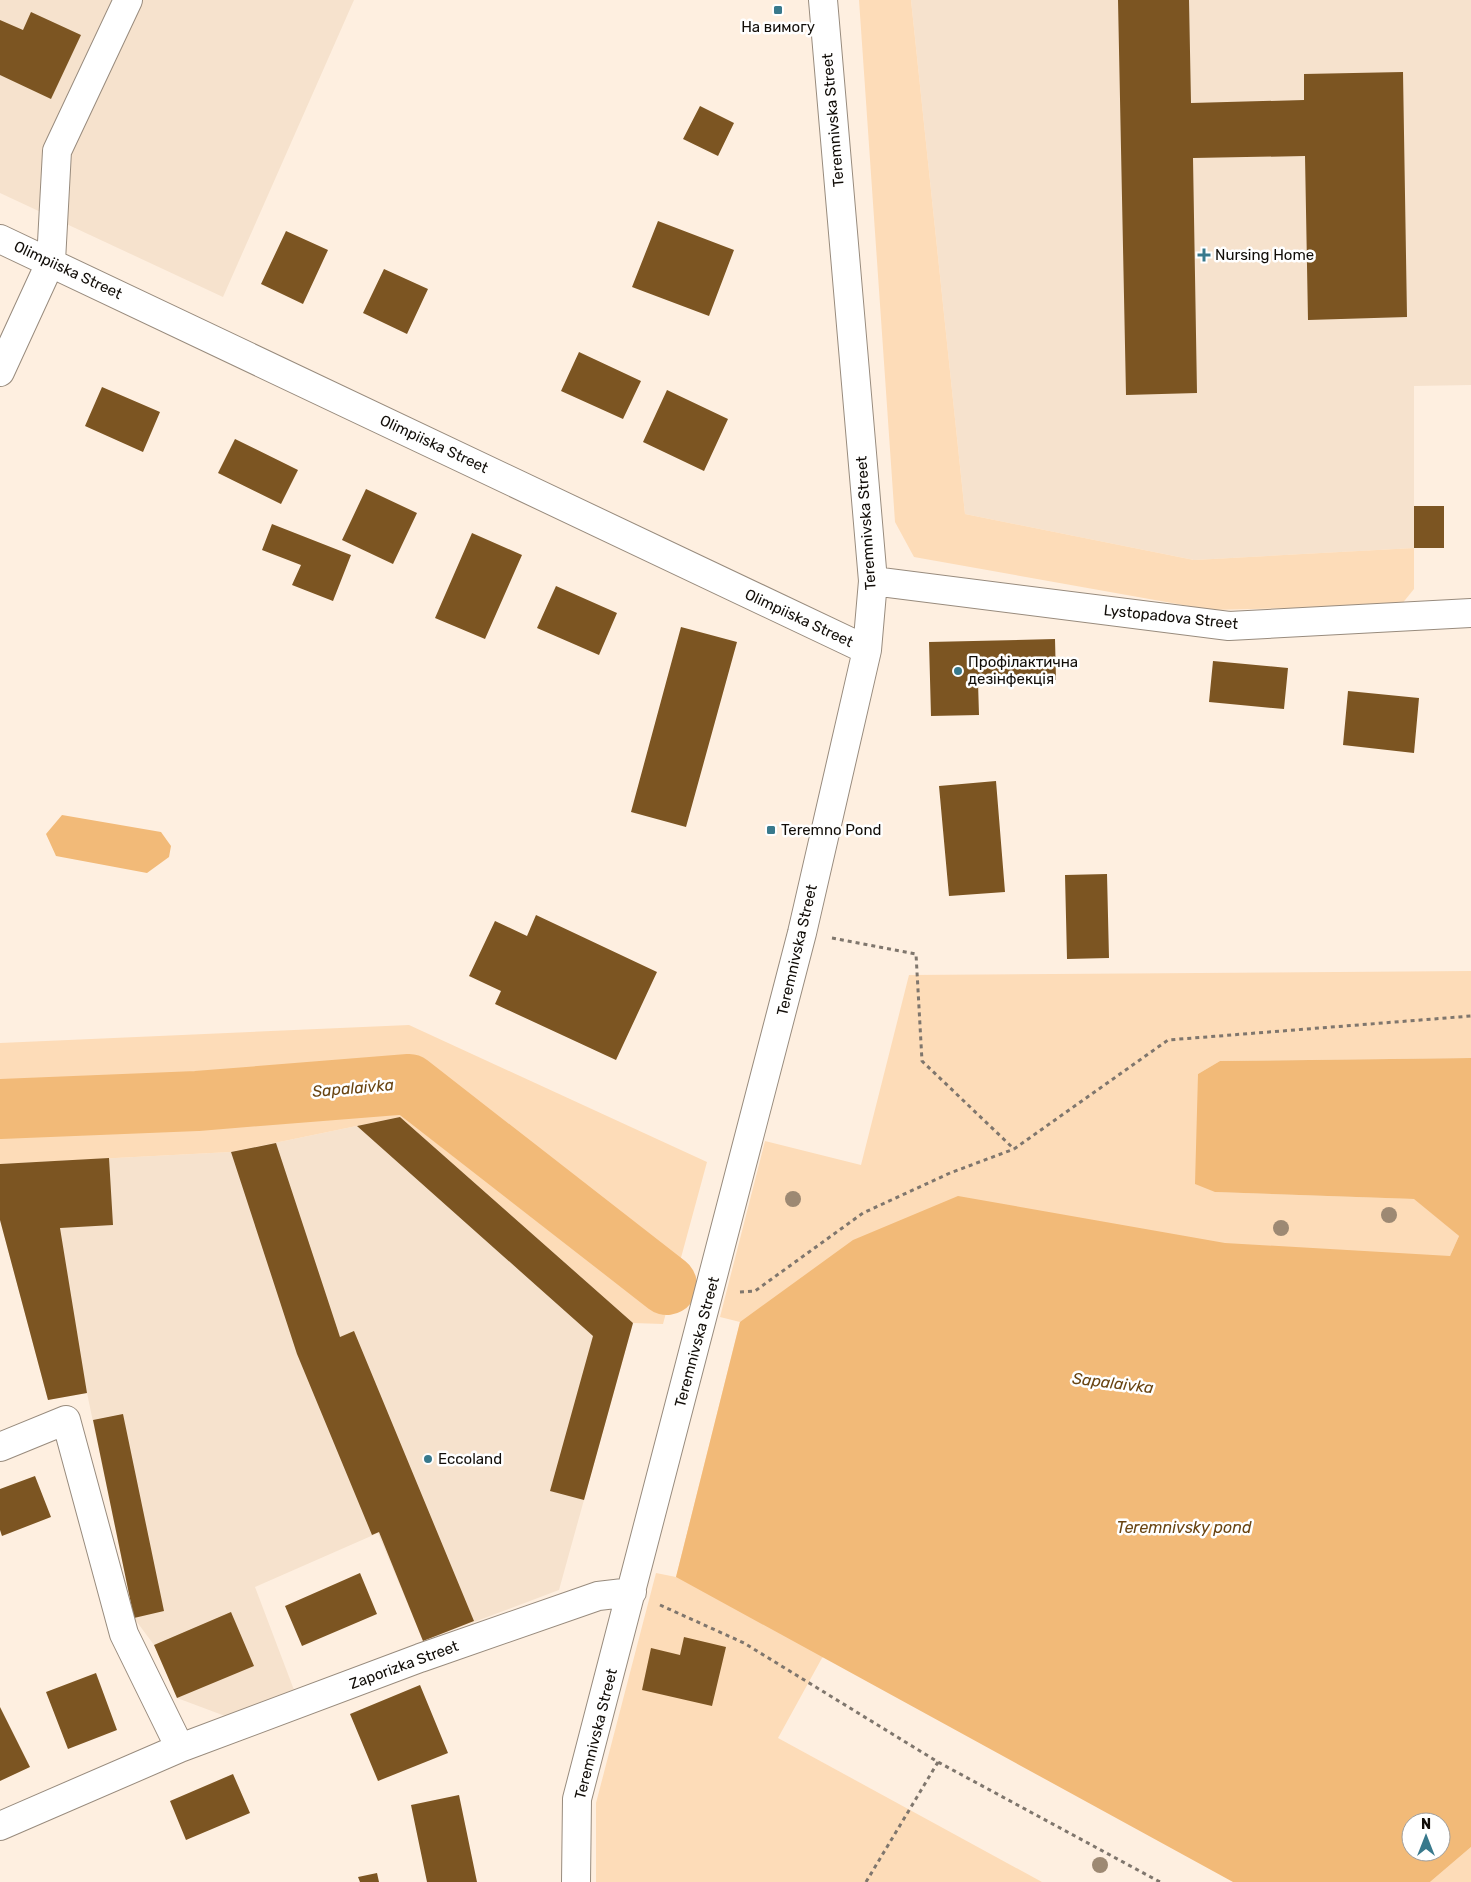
<svg xmlns="http://www.w3.org/2000/svg" width="1471" height="1882" font-family="Rubik,sans-serif">
	<style>
		.built { fill: #f6e2cd }
		.green { fill: #fddcb8 }
		.water { fill: #f2ba78; fill-rule: evenodd }
		.lines { fill: none; stroke-linecap: round; stroke-linejoin: round }
		.river { stroke: #f2ba78; stroke-width: 60 }
		.building { fill: #7c5522 }
		.minor-casing { stroke: #988b7d; stroke-width: 30 }
		.path { stroke: #7f766d; stroke-width: 3; stroke-dasharray: 4 4; stroke-linecap: butt }
		.minor { stroke: #fff; stroke-width: 28 }
		.tree { fill: #9d8973 }
		.poi-dot { fill: #38798c; stroke: #fff; stroke-width: 2 }
		.labels { text-anchor: middle; dominant-baseline: central; stroke-width: 5; stroke-linejoin: round; paint-order: stroke }
		.poi-label { font-size: 15px; fill: #110d08; stroke: #fff; text-anchor: start }
		.street-label { font-size: 15px; fill: #110d08; stroke: #fff }
		.water-label { font-size: 16px; font-style: italic; fill: #694411; stroke: #fff }
	</style>
	<rect width="100%" height="100%" fill="#feefe0"/>
	<path class="built" d="M 0,0 L 354,0 L 223,297 L 0,193 Z
		M 911,0 L 1471,0 L 1471,385 L 1414,386 L 1414,548 L 1194,560 L 965,514 Z
		M 400,1117 L 633,1323 L 559,1590 L 423,1641 L 378,1533 L 255,1587 L 294,1690 L 225,1716 L 177,1698 L 154,1645 L 134,1618 L 87,1393 L 48,1400 L 0,1220 L 0,1164 L 231,1152 Z"/>
	<path class="green" d="M 859,0 L 911,0 L 965,514 L 1194,560 L 1414,548 L 1414,589 L 1401,605 L 1211,610 L 914,557 L 895,522 Z
		M 1471,971 L 1471,1058 L 1220,1061 L 1198,1074 L 1215,1192 L 1415,1199 L 1459,1236 L 1450,1256 L 822,1658 L 778,1738 L 1042,1882 L 596,1882 L 596,1803 L 656,1573 L 676,1577 L 740,1322 L 720,1317 L 765,1141 L 861,1165 L 909,975 Z
		M 409,1025 L 707,1162 L 663,1324 L 633,1323 L 400,1117 L 231,1152 L 0,1164 L 0,1043 Z
		M 1471,1847 L 1471,1882 L 1430,1882 Z"/>
	<path class="water" d="M 62,815 L 161,832 L 171,846 L 169,857 L 147,873 L 56,856 L 46,834 Z
		M 1471,1058 L 1471,1847 L 1430,1882 L 1233,1882 L 676,1577 L 740,1322 L 853,1240 L 958,1196 L 1225,1243 L 1450,1256 L 1459,1236 L 1414,1199 L 1215,1192 L 1195,1184 L 1198,1074 L 1220,1061 ZM 1411,1822 L 1441,1822 L 1441,1852 L 1411,1852 Z"/>
	<g class="lines">
		<path class="river" d="M 0,1109 L 197,1101 L 409,1084 L 667,1285"/>
	</g>
	<path class="building" d="M 1118,0 L 1189,0 L 1191,103 L 1304,100 L 1304,74 L 1403,72 L 1407,317 L 1308,320 L 1305,156 L 1193,158 L 1197,393 L 1126,395 Z
		M 31,12 L 81,35 L 51,99 L 0,75 L 0,20 L 23,30 Z
		M 700,106 L 734,123 L 718,156 L 683,139 Z
		M 658,221 L 734,250 L 709,316 L 632,287 Z
		M 286,231 L 328,250 L 303,304 L 261,284 Z
		M 384,269 L 428,289 L 407,334 L 363,313 Z
		M 579,352 L 641,381 L 623,419 L 561,391 Z
		M 102,387 L 160,412 L 143,452 L 85,426 Z
		M 667,390 L 728,419 L 704,471 L 643,442 Z
		M 235,439 L 298,470 L 281,504 L 218,473 Z
		M 366,489 L 417,513 L 393,564 L 342,540 Z
		M 1414,506 L 1444,506 L 1444,548 L 1414,548 Z
		M 272,524 L 351,555 L 333,601 L 292,585 L 301,565 L 262,550 Z
		M 472,533 L 522,555 L 485,639 L 435,618 Z
		M 556,586 L 617,613 L 599,655 L 537,628 Z
		M 681,627 L 737,642 L 686,827 L 631,812 Z
		M 1055,639 L 1056,680 L 978,682 L 979,715 L 931,716 L 929,642 Z
		M 1213,661 L 1288,668 L 1284,709 L 1209,702 Z
		M 1348,691 L 1419,698 L 1414,753 L 1343,745 Z
		M 996,781 L 1005,892 L 949,896 L 939,786 Z
		M 1107,874 L 1109,958 L 1067,959 L 1065,875 Z
		M 536,915 L 657,972 L 616,1060 L 495,1004 L 501,991 L 469,976 L 495,921 L 527,936 Z
		M 400,1117 L 633,1323 L 584,1500 L 550,1491 L 593,1336 L 357,1126 Z
		M 276,1143 L 340,1337 L 354,1331 L 474,1621 L 423,1641 L 379,1532 L 372,1535 L 297,1354 L 231,1152 Z
		M 109,1158 L 113,1225 L 60,1228 L 87,1393 L 48,1400 L 0,1220 L 0,1164 Z
		M 123,1414 L 164,1611 L 134,1618 L 93,1420 Z
		M 35,1476 L 51,1517 L 2,1536 L 0,1530 L 0,1489 Z
		M 360,1573 L 377,1614 L 302,1646 L 285,1606 Z
		M 231,1612 L 254,1666 L 177,1698 L 154,1645 Z
		M 684,1637 L 726,1647 L 712,1706 L 642,1690 L 651,1648 L 680,1655 Z
		M 96,1673 L 117,1730 L 68,1749 L 46,1692 Z
		M 420,1685 L 448,1753 L 378,1781 L 350,1714 Z
		M 0,1707 L 30,1767 L 0,1781 Z
		M 233,1774 L 250,1813 L 186,1840 L 170,1801 Z
		M 459,1795 L 477,1882 L 427,1882 L 411,1805 Z
		M 377,1873 L 379,1882 L 360,1882 L 358,1877 Z"/>
	<g class="lines">
		<g class="minor-casing">
			<path id="minor" d="M 0,239 L 867,650
				M 0,372 L 51,261 L 57,151 L 128,0
				M 873,581 L 1229,626 L 1471,613
				M 0,1447 L 66,1420 L 124,1634 L 180,1748
				M 0,1826 L 180,1748 L 420,1658 L 598,1596 L 632,1592
				M 576,1882 L 577,1799 L 802,933 L 867,650 L 873,581 L 823,0"/>
		</g>
		<path class="path" d="M 832,938 L 916,954 L 922,1061 L 1014,1149 L 1168,1040 L 1471,1016
			M 740,1292 L 755,1291 L 863,1213 L 950,1173 L 1014,1149
			M 660,1605 L 744,1643 L 938,1762 L 1160,1882
			M 866,1882 L 938,1762"/>
		<use href="#minor" class="minor"/>
	</g>
	<g class="tree">
		<circle cx="793" cy="1199" r="8"/>
		<circle cx="1389" cy="1215" r="8"/>
		<circle cx="1281" cy="1228" r="8"/>
		<circle cx="1100" cy="1865" r="8"/>
	</g>
	<g class="poi-dot">
		<rect x="773" y="5" width="10" height="10" rx="2.5"/>
		<path d="M1201.5 247.5h5v5h5v5h-5v5h-5v-5h-5v-5h5z"/>
		<circle cx="958" cy="671" r="5"/>
		<rect x="766" y="825" width="10" height="10" rx="2.5"/>
		<circle cx="428" cy="1459" r="5"/>
	</g>
	<g class="labels">
		<g class="poi-label">
			<text x="778" y="27" text-anchor="middle">На вимогу</text>
			<text x="1215" y="255">Nursing Home</text>
			<text x="968" y="662">Профілактична<tspan x="968" dy="17">дезінфекція</tspan></text>
			<text x="781" y="830">Teremno Pond</text>
			<text x="438" y="1459">Eccoland</text>
		</g>
		<g class="street-label">
			<text transform="translate(833 120) rotate(-95)">Teremnivska Street</text>
			<text transform="translate(68 270) rotate(25)">Olimpiiska Street</text>
			<text transform="translate(434 444) rotate(25)">Olimpiiska Street</text>
			<text transform="translate(866 523) rotate(-94)">Teremnivska Street</text>
			<text transform="translate(1171 617) rotate(6)">Lystopadova Street</text>
			<text transform="translate(799 618) rotate(25)">Olimpiiska Street</text>
			<text transform="translate(797 950) rotate(-77)">Teremnivska Street</text>
			<text transform="translate(697 1342) rotate(-75)">Teremnivska Street</text>
			<text transform="translate(404 1665) rotate(-20)">Zaporizka Street</text>
			<text transform="translate(596 1734) rotate(-76)">Teremnivska Street</text>
		</g>
		<g class="water-label">
			<text transform="translate(353 1088) rotate(-5)">Sapalaivka</text>
			<text transform="translate(1113 1383) rotate(7)">Sapalaivka</text>
			<text x="1184" y="1527">Teremnivsky pond</text>
		</g>
	</g>
	<g transform="translate(1426 1837)"><circle r="24" fill="#ffffff" stroke="#a09e9c"/>
	<path d="M0-4L9 19L0 12L-9 19Z" fill="#38798c"/>
	<text y="-8" font-size="14" font-weight="bold" text-anchor="middle" fill="#110d08">N</text>
	</g>
</svg>
